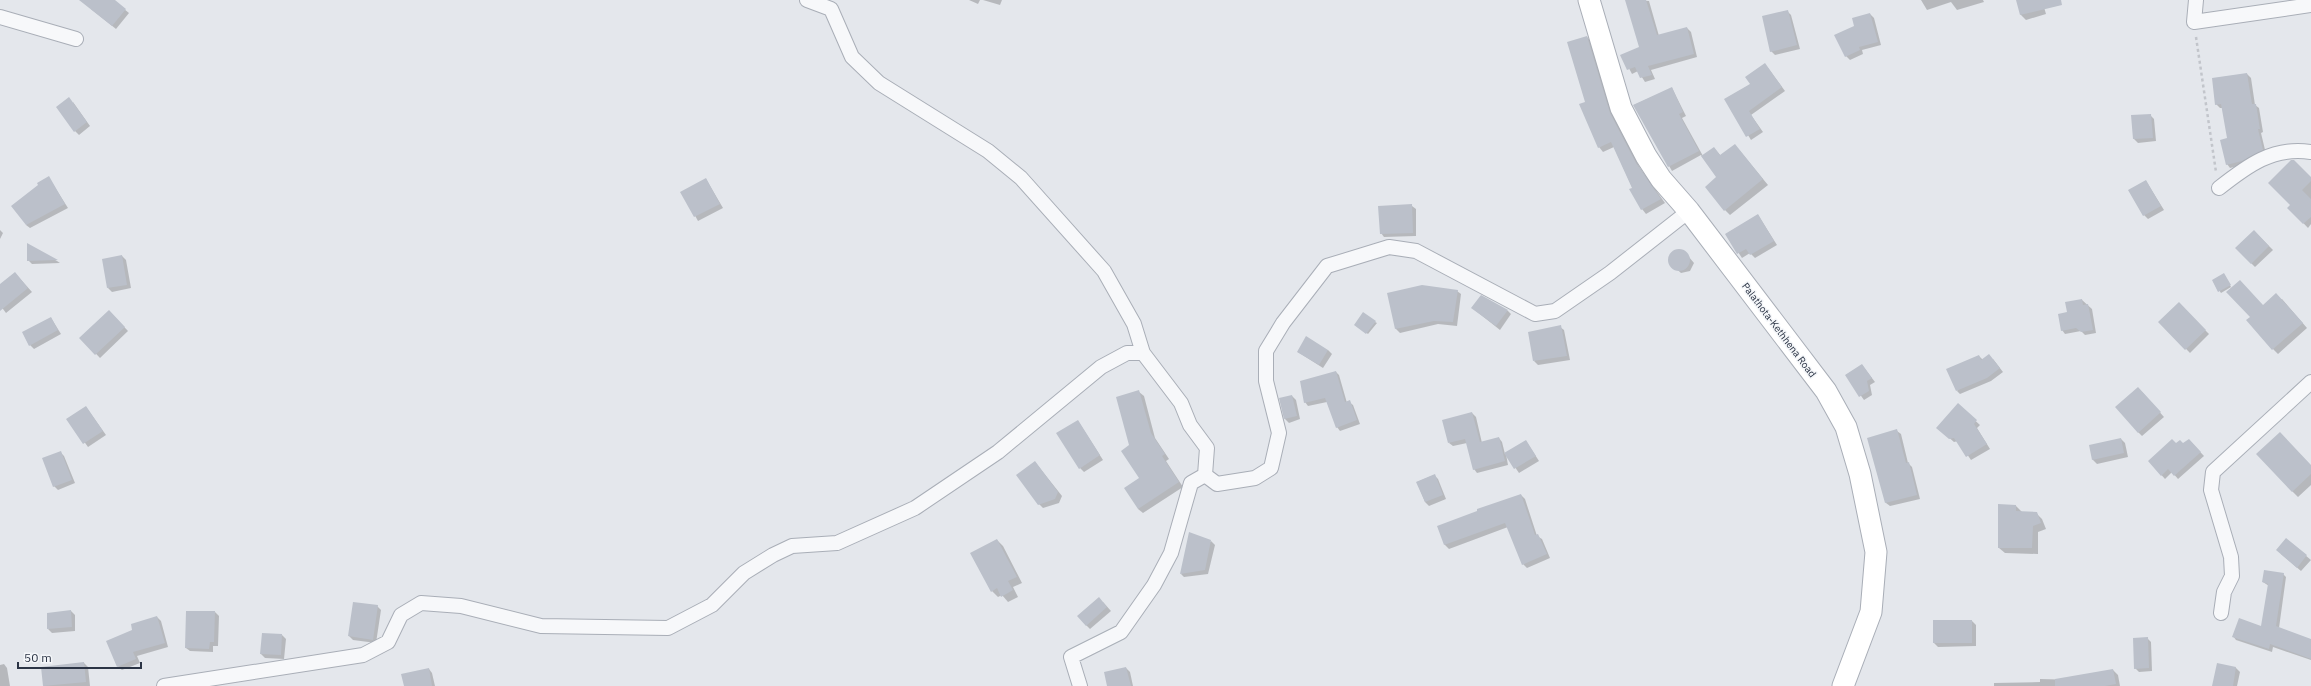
<svg xmlns="http://www.w3.org/2000/svg" width="2311" height="686" font-family="'IBM Plex Sans',sans-serif">
	<style>
		.shadow { fill: #0003 }
		.building { fill: #bbc0ca }
		.lines { fill: none; stroke-linecap: round; stroke-linejoin: round }
		.street-casing { stroke: #a9aeb7; stroke-width: 16 }
		.secondary-casing { stroke: #a9aeb7; stroke-width: 23 }
		.path { stroke: #c2c5cb; stroke-width: 2.5; stroke-dasharray: 3 3; stroke-linecap: butt }
		.street { stroke: #f7f8fa; stroke-width: 14 }
		.secondary { stroke: #fff; stroke-width: 21 }
		.labels { text-anchor: middle; dominant-baseline: central; stroke-width: 3; stroke-linejoin: round; paint-order: stroke }
		.street-label { font-size: 10px; fill: #2b3445; stroke: #f4f6f9 }
	</style>
	<rect width="100%" height="100%" fill="#e4e7ec"/>
	<path class="shadow" d="M 92,0 L 113,0 L 129,13 L 116,29 L 91,9 Z
		M 969,0 L 980,0 L 978,4 Z
		M 983,0 L 1002,0 L 1000,5 Z
		M 1635,0 L 1649,1 L 1659,36 L 1687,28 L 1691,32 L 1697,57 L 1651,70 L 1655,79 L 1645,82 L 1638,71 L 1632,74 L 1622,55 L 1640,48 Z
		M 1921,0 L 1983,0 L 1984,2 L 1957,10 L 1951,2 L 1927,10 Z
		M 2017,0 L 2042,0 L 2046,14 L 2026,20 L 2021,15 Z
		M 1787,11 L 1791,15 L 1800,49 L 1775,55 L 1771,51 Z
		M 1870,14 L 1874,18 L 1881,45 L 1862,50 L 1863,54 L 1850,60 L 1846,56 L 1855,26 Z
		M 1587,37 L 1592,42 L 1615,119 L 1640,168 L 1665,203 L 1646,214 L 1642,209 L 1614,147 L 1603,152 L 1599,147 L 1587,102 Z
		M 1768,68 L 1785,91 L 1751,115 L 1763,132 L 1751,140 L 1726,99 L 1751,84 Z
		M 2247,74 L 2251,78 L 2255,105 L 2259,108 L 2263,132 L 2261,133 L 2266,154 L 2246,164 L 2230,168 L 2227,164 L 2228,139 L 2223,108 L 2220,108 L 2216,104 Z
		M 1672,88 L 1686,116 L 1682,118 L 1703,156 L 1714,148 L 1721,156 L 1740,151 L 1768,185 L 1730,215 L 1725,210 L 1718,178 L 1701,155 L 1672,171 L 1634,105 Z
		M 73,102 L 90,126 L 79,135 L 75,131 Z
		M 2150,115 L 2154,119 L 2156,141 L 2138,143 L 2134,139 L 2132,116 Z
		M 2291,161 L 2311,179 L 2311,224 L 2308,228 L 2289,208 L 2291,205 Z
		M 49,178 L 68,208 L 30,228 L 26,225 Z
		M 706,179 L 723,208 L 698,221 L 682,192 Z
		M 2146,181 L 2164,210 L 2148,219 L 2144,215 Z
		M 1412,206 L 1416,209 L 1416,236 L 1384,237 L 1381,233 Z
		M 1758,215 L 1777,245 L 1755,258 L 1750,253 L 1742,258 L 1726,234 Z
		M 0,230 L 3,233 L 0,239 Z
		M 2254,231 L 2273,250 L 2255,267 L 2236,248 Z
		M 28,245 L 57,261 L 60,263 L 32,264 L 28,260 Z
		M 1677,250 L 1684,251 L 1694,263 L 1690,271 L 1681,273 L 1672,265 L 1670,259 L 1672,254 Z
		M 122,256 L 126,260 L 131,288 L 112,292 L 108,288 Z
		M 15,273 L 32,292 L 6,313 L 0,305 L 0,285 Z
		M 2225,276 L 2231,287 L 2221,293 L 2213,281 Z
		M 1457,291 L 1461,294 L 1457,326 L 1438,324 L 1400,333 L 1396,329 L 1388,294 Z
		M 2282,299 L 2307,328 L 2278,354 L 2273,349 L 2263,306 Z
		M 2082,300 L 2092,309 L 2096,333 L 2085,335 L 2081,331 L 2065,334 L 2062,330 L 2068,313 Z
		M 2179,304 L 2209,334 L 2190,353 L 2160,322 Z
		M 109,311 L 128,331 L 100,358 L 81,338 Z
		M 1476,311 L 1508,311 L 1511,314 L 1500,330 Z
		M 51,318 L 61,334 L 34,349 L 30,345 Z
		M 1375,322 L 1377,323 L 1368,334 L 1357,326 Z
		M 1560,327 L 1564,330 L 1570,360 L 1538,365 L 1534,361 Z
		M 1328,350 L 1332,354 L 1323,368 L 1298,352 Z
		M 1979,356 L 1983,360 L 1993,359 L 2003,372 L 1991,381 L 1960,394 L 1957,391 Z
		M 1862,365 L 1875,382 L 1870,385 L 1872,395 L 1864,400 L 1846,375 Z
		M 1336,372 L 1339,375 L 1347,403 L 1349,402 L 1353,405 L 1360,424 L 1340,431 L 1337,427 L 1327,402 L 1308,406 L 1305,402 Z
		M 1139,392 L 1144,396 L 1155,438 L 1169,459 L 1166,461 L 1183,487 L 1143,513 L 1138,509 L 1140,478 Z
		M 2142,392 L 2164,417 L 2142,436 L 2138,432 Z
		M 1292,396 L 1296,400 L 1300,419 L 1289,423 L 1285,419 L 1280,399 Z
		M 1958,405 L 1980,425 L 1977,428 L 1990,449 L 1971,460 L 1958,441 L 1954,442 L 1938,428 Z
		M 86,407 L 106,435 L 88,447 L 68,419 Z
		M 1472,413 L 1476,417 L 1482,443 L 1499,438 L 1502,442 L 1505,454 L 1526,441 L 1539,461 L 1519,473 L 1506,454 L 1508,465 L 1477,473 L 1474,469 L 1467,443 L 1453,446 L 1449,443 Z
		M 1078,421 L 1103,460 L 1084,472 L 1080,468 Z
		M 1897,431 L 1901,434 L 1908,463 L 1912,467 L 1920,499 L 1890,506 L 1886,503 Z
		M 2121,439 L 2125,443 L 2128,457 L 2097,464 L 2093,460 L 2090,446 Z
		M 2189,440 L 2204,456 L 2178,479 L 2172,472 L 2165,479 L 2149,461 L 2176,444 L 2183,445 Z
		M 60,452 L 64,456 L 75,483 L 58,490 L 54,486 Z
		M 1035,462 L 1062,496 L 1059,503 L 1043,508 L 1039,504 Z
		M 2311,466 L 2311,485 L 2298,497 L 2292,491 Z
		M 1434,475 L 1438,479 L 1446,499 L 1429,506 L 1425,502 L 1417,482 Z
		M 1521,495 L 1525,499 L 1537,536 L 1542,539 L 1550,558 L 1527,568 L 1523,564 L 1508,527 L 1449,549 L 1445,545 L 1438,527 Z
		M 2016,506 L 2022,512 L 2036,513 L 2042,519 L 2046,529 L 2038,532 L 2038,554 L 2005,553 L 1999,548 Z
		M 2286,539 L 2311,560 L 2301,571 L 2281,554 Z
		M 997,540 L 1003,546 L 1022,583 L 1013,587 L 1018,597 L 1008,602 L 1002,595 L 998,597 L 992,591 Z
		M 1211,541 L 1215,545 L 1208,574 L 1184,577 L 1181,574 Z
		M 2283,574 L 2286,577 L 2279,628 L 2311,640 L 2311,660 L 2273,647 L 2272,652 L 2236,640 L 2233,636 L 2262,628 L 2269,586 L 2263,582 Z
		M 1103,602 L 1111,611 L 1090,629 L 1086,625 Z
		M 377,606 L 381,610 L 376,643 L 353,640 L 349,636 Z
		M 71,611 L 75,615 L 75,631 L 52,633 L 48,629 Z
		M 215,612 L 219,616 L 218,646 L 213,646 L 213,652 L 190,651 L 186,648 Z
		M 157,617 L 161,621 L 168,647 L 137,656 L 140,663 L 122,670 L 118,667 L 134,631 Z
		M 1972,621 L 1976,625 L 1976,646 L 1938,647 L 1934,643 Z
		M 282,635 L 286,639 L 284,659 L 265,658 L 261,654 Z
		M 2147,638 L 2151,642 L 2152,671 L 2139,672 L 2135,668 Z
		M 84,663 L 88,667 L 90,686 L 44,686 L 42,668 Z
		M 4,664 L 7,668 L 10,686 L 0,686 L 0,665 Z
		M 2218,664 L 2236,668 L 2240,672 L 2237,686 L 2213,686 Z
		M 1126,668 L 1130,672 L 1133,686 L 1108,686 Z
		M 429,669 L 432,673 L 435,686 L 405,686 Z
		M 2113,670 L 2118,675 L 2120,686 L 1994,686 L 1994,683 L 2040,682 L 2040,679 L 2080,680 Z"/>
	<path class="building" d="M 79,0 L 115,0 L 126,9 L 112,26 Z
		M 1625,0 L 1646,0 L 1657,35 L 1687,27 L 1694,54 L 1648,66 L 1652,75 L 1640,78 L 1635,67 L 1627,70 L 1620,55 L 1639,47 Z
		M 2016,0 L 2061,0 L 2062,5 L 2020,15 Z
		M 1788,10 L 1797,45 L 1770,52 L 1762,16 Z
		M 1870,13 L 1878,42 L 1859,47 L 1860,50 L 1845,57 L 1834,35 L 1854,26 L 1852,18 Z
		M 1587,36 L 1610,113 L 1636,163 L 1661,199 L 1641,210 L 1629,189 L 1632,188 L 1611,142 L 1598,148 L 1579,104 L 1585,102 L 1567,42 Z
		M 1765,63 L 1782,87 L 1749,111 L 1760,129 L 1746,137 L 1724,99 L 1750,84 L 1745,77 Z
		M 2247,73 L 2252,104 L 2256,104 L 2260,129 L 2258,129 L 2263,150 L 2242,161 L 2226,165 L 2220,140 L 2227,138 L 2221,104 L 2215,105 L 2212,78 Z
		M 1672,87 L 1683,112 L 1679,114 L 1699,151 L 1668,167 L 1633,105 Z
		M 69,97 L 87,122 L 74,132 L 56,107 Z
		M 2151,114 L 2153,138 L 2133,139 L 2131,115 Z
		M 1735,144 L 1763,179 L 1724,211 L 1705,187 L 1716,177 L 1701,156 L 1714,147 L 1720,155 Z
		M 2291,160 L 2294,160 L 2311,177 L 2311,181 L 2302,190 L 2311,199 L 2311,217 L 2303,224 L 2287,208 L 2290,205 L 2268,183 Z
		M 49,176 L 65,204 L 26,225 L 11,206 L 38,185 L 37,183 Z
		M 706,178 L 720,204 L 694,217 L 680,192 Z
		M 2146,180 L 2161,206 L 2143,216 L 2128,190 Z
		M 1412,204 L 1413,233 L 1380,234 L 1378,206 Z
		M 1758,214 L 1774,241 L 1750,255 L 1746,249 L 1737,254 L 1725,234 Z
		M 2254,230 L 2269,246 L 2251,264 L 2235,248 Z
		M 27,243 L 58,260 L 27,261 Z
		M1668 260a11 11 0 1 1 22 0a11 11 0 1 1-22 0Z
		M 122,255 L 127,285 L 107,288 L 102,259 Z
		M 15,272 L 28,288 L 0,311 L 0,284 Z
		M 2224,273 L 2231,285 L 2218,292 L 2212,280 Z
		M 2240,280 L 2263,305 L 2276,293 L 2303,323 L 2272,350 L 2246,320 L 2250,317 L 2226,292 Z
		M 1422,285 L 1458,290 L 1453,322 L 1434,321 L 1395,329 L 1387,293 Z
		M 1481,295 L 1508,310 L 1496,326 L 1471,308 Z
		M 2082,299 L 2083,305 L 2088,304 L 2093,330 L 2081,332 L 2076,328 L 2061,331 L 2058,314 L 2067,312 L 2065,302 Z
		M 2179,302 L 2206,330 L 2185,350 L 2158,322 Z
		M 109,310 L 125,327 L 95,355 L 79,338 Z
		M 1363,312 L 1376,321 L 1366,334 L 1354,325 Z
		M 51,317 L 58,330 L 29,346 L 22,332 Z
		M 1561,325 L 1567,356 L 1533,361 L 1528,332 Z
		M 1306,336 L 1328,350 L 1319,365 L 1297,352 Z
		M 1989,354 L 2000,368 L 1987,378 L 1956,391 L 1946,369 L 1979,355 L 1981,360 Z
		M 1862,364 L 1872,378 L 1867,381 L 1869,391 L 1859,397 L 1845,375 Z
		M 1336,371 L 1345,402 L 1350,400 L 1357,420 L 1336,428 L 1325,398 L 1304,403 L 1300,381 Z
		M 2138,387 L 2161,412 L 2138,433 L 2115,407 Z
		M 1139,390 L 1151,433 L 1165,454 L 1162,456 L 1179,482 L 1138,509 L 1124,488 L 1139,478 L 1121,451 L 1129,445 L 1116,397 Z
		M 1292,395 L 1297,416 L 1284,419 L 1279,398 Z
		M 1958,403 L 1977,420 L 1974,424 L 1987,444 L 1966,457 L 1954,438 L 1949,439 L 1936,428 Z
		M 86,406 L 103,431 L 83,444 L 66,419 Z
		M 1472,412 L 1480,442 L 1499,437 L 1505,461 L 1473,470 L 1465,439 L 1448,443 L 1442,420 Z
		M 1078,420 L 1100,455 L 1079,469 L 1056,433 Z
		M 1897,429 L 1906,463 L 1909,462 L 1917,495 L 1885,503 L 1867,438 Z
		M 2280,432 L 2311,465 L 2311,474 L 2292,492 L 2256,454 Z
		M 2121,438 L 2124,453 L 2092,460 L 2089,445 Z
		M 2172,439 L 2176,443 L 2180,440 L 2183,443 L 2189,439 L 2201,452 L 2174,476 L 2168,469 L 2161,476 L 2148,461 Z
		M 1526,440 L 1536,456 L 1514,469 L 1504,453 Z
		M 61,451 L 72,480 L 53,487 L 42,458 Z
		M 1035,461 L 1058,492 L 1055,499 L 1038,505 L 1016,475 Z
		M 1435,474 L 1443,495 L 1425,502 L 1416,482 Z
		M 1521,494 L 1535,535 L 1538,534 L 1547,554 L 1522,565 L 1505,523 L 1444,545 L 1437,526 L 1477,511 L 1477,509 Z
		M 1998,504 L 2016,505 L 2016,511 L 2037,512 L 2041,523 L 2033,526 L 2032,548 L 1998,548 Z
		M 1189,532 L 1211,540 L 1205,570 L 1180,574 Z
		M 2286,538 L 2307,555 L 2297,568 L 2276,550 Z
		M 997,539 L 1017,577 L 1008,581 L 1013,590 L 1001,597 L 997,588 L 991,592 L 970,553 Z
		M 2264,570 L 2284,573 L 2276,626 L 2311,639 L 2311,659 L 2270,644 L 2269,649 L 2232,637 L 2239,618 L 2261,626 L 2268,584 L 2262,582 Z
		M 1099,597 L 1107,607 L 1086,626 L 1077,616 Z
		M 353,602 L 378,605 L 373,640 L 348,636 Z
		M 71,610 L 72,627 L 47,629 L 47,613 Z
		M 186,611 L 215,611 L 214,642 L 210,642 L 209,649 L 185,648 Z
		M 157,616 L 165,643 L 133,652 L 136,659 L 117,667 L 106,641 L 132,630 L 131,624 Z
		M 1933,620 L 1972,620 L 1972,643 L 1933,643 Z
		M 262,633 L 282,634 L 281,655 L 260,654 Z
		M 2148,637 L 2149,668 L 2134,669 L 2133,638 Z
		M 84,662 L 86,682 L 43,686 L 41,667 Z
		M 2217,663 L 2236,667 L 2233,686 L 2212,686 Z
		M 1126,667 L 1131,686 L 1107,686 L 1104,672 Z
		M 429,668 L 432,686 L 404,686 L 401,674 Z
		M 2113,669 L 2116,684 L 2105,686 L 2055,686 L 2055,679 Z"/>
	<g class="lines">
		<g class="street-casing">
			<path id="street" d="M 807,0 L 831,9 L 852,57 L 879,83 L 988,151 L 1021,178 L 1104,271 L 1134,324 L 1143,353
				M 2196,0 L 2194,22 L 2311,5
				M 0,17 L 76,39
				M 2219,188 C 2247,166 2273,146 2311,152
				M 2221,613 L 2224,592 L 2232,576 L 2231,557 L 2211,490 L 2213,472 L 2311,382
				M 164,686 L 363,655 L 388,642 L 401,615 L 421,603 L 461,606 L 541,626 L 668,628 L 712,605 L 744,573 L 773,555 L 792,546 L 837,543 L 915,508 L 998,452 L 1101,367 L 1127,353 L 1143,353 L 1181,403 L 1190,425 L 1207,448 L 1205,475 L 1217,484 L 1255,478 L 1271,468 L 1279,433 L 1266,381 L 1266,351 L 1283,323 L 1327,266 L 1389,247 L 1416,251 L 1535,314 L 1555,311 L 1610,273 L 1689,211
				M 1080,686 L 1071,657 L 1121,632 L 1154,585 L 1171,553 L 1191,483 L 1205,475"/>
		</g>
		<g class="secondary-casing">
			<path id="secondary" d="M 1589,0 L 1621,108 L 1646,156 L 1661,179 L 1689,211 L 1826,391 L 1846,427 L 1860,474 L 1876,552 L 1871,612 L 1843,686"/>
		</g>
		<path class="path" d="M 2196,37 L 2216,172"/>
		<use href="#street" class="street"/>
		<use href="#secondary" class="secondary"/>
	</g>
	<g class="labels">
		<g class="street-label">
			<text transform="translate(1779 330) rotate(53)">Palathota-Kethhena Road</text>
		</g>
	</g>
	<path d="M18 662v6h123v-6" fill="none" stroke="#2b3445" stroke-width="2"/>
	<text x="24" y="662" font-size="12" fill="#2b3445" stroke="#f4f6f9" stroke-width="3" paint-order="stroke">50 m</text>
</svg>
